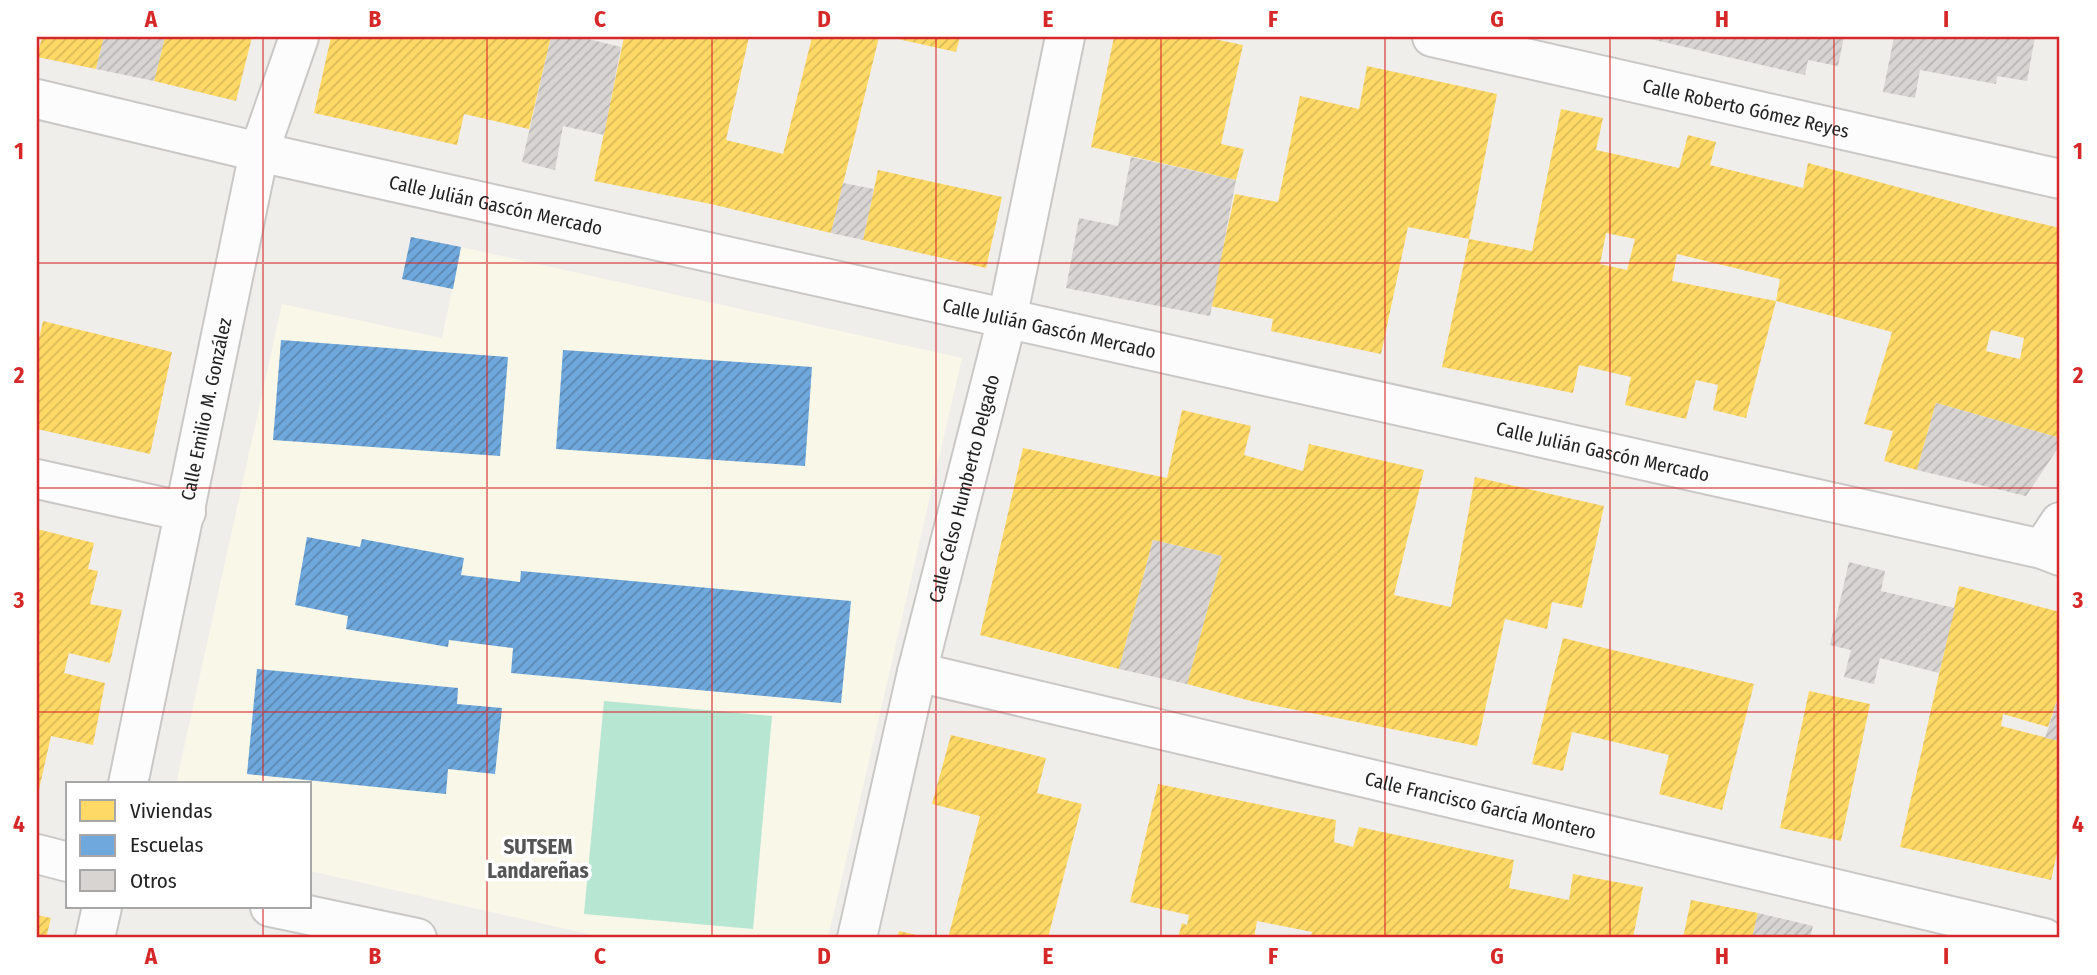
<svg xmlns="http://www.w3.org/2000/svg" width="2097" height="975" font-family="'Fira Sans Condensed',sans-serif">
	<style>
		.education { fill: #f8f7e8 }
		.pitch { fill: #b7e6d2 }
		.homes { fill: url(#homes-hatch); fill-rule: evenodd }
		.schools { fill: url(#schools-hatch) }
		.building { fill: url(#building-hatch) }
		.lines { fill: none; stroke-linecap: round; stroke-linejoin: round }
		.minor-casing { stroke: #c9c8c7; stroke-width: 42 }
		.minor { stroke: #fdfcfc; stroke-width: 38 }
		.grid { fill: none; stroke: #d62828; stroke-width: 2; stroke-opacity: 0.55 }
		.labels { text-anchor: middle; dominant-baseline: central; stroke-width: 7; stroke-linejoin: round; paint-order: stroke }
		.street-label { font-size: 19px; fill: #222; stroke: #fff }
		.neighbourhood-label { font-size: 21px; font-weight: bold; fill: #555; stroke: #fff }
		.neatline { fill: none; stroke: #d62828; stroke-width: 2.5 }
		.grid-label { font-size: 23px; text-anchor: middle; font-weight: bold; fill: #d62828 }
	</style>
	<defs>
		<pattern id="homes-hatch" width="6" height="6" patternUnits="userSpaceOnUse" patternTransform="scale(1.75)"><rect width="6" height="6" fill="#ffd966"/><path d="M-1 1l2-2M0 6l6-6M5 7l2-2" fill="none" stroke="#daba58"/></pattern>
		<pattern id="schools-hatch" width="6" height="6" patternUnits="userSpaceOnUse" patternTransform="scale(1.75)"><rect width="6" height="6" fill="#6fa8dc"/><path d="M-1 1l2-2M0 6l6-6M5 7l2-2" fill="none" stroke="#5b88b2"/></pattern>
		<pattern id="building-hatch" width="6" height="6" patternUnits="userSpaceOnUse" patternTransform="scale(1.75)"><rect width="6" height="6" fill="#d7d4d2"/><path d="M-1 1l2-2M0 6l6-6M5 7l2-2" fill="none" stroke="#b8b6b4"/></pattern>
	</defs>
	<rect width="100%" height="100%" fill="#f0eeeb"/>
	<path class="education" d="M 461,247 L 962,358 L 828,938 L 606,938 L 310,871 L 310,784 L 176,784 L 282,304 L 442,338 Z"/>
	<path class="pitch" d="M 604,701 L 772,716 L 753,929 L 584,914 Z"/>
	<path class="homes" d="M 42,37 L 104,37 L 96,69 L 37,57 Z
		M 165,37 L 252,37 L 236,101 L 154,81 Z
		M 331,37 L 473,37 L 482,39 L 482,37 L 551,37 L 529,129 L 464,114 L 457,145 L 314,113 Z
		M 624,37 L 749,37 L 726,140 L 783,154 L 812,37 L 879,37 L 831,233 L 711,204 L 594,181 Z
		M 889,37 L 960,37 L 956,52 Z
		M 1114,37 L 1204,37 L 1243,45 L 1221,144 L 1244,149 L 1236,180 L 1091,147 Z
		M 1367,66 L 1497,94 L 1469,239 L 1408,227 L 1381,354 L 1271,331 L 1273,319 L 1210,306 L 1235,194 L 1278,202 L 1300,96 L 1359,109 Z
		M 1561,109 L 1603,118 L 1596,150 L 1679,168 L 1688,135 L 1716,142 L 1710,165 L 1803,188 L 1808,163 L 1987,211 L 2060,228 L 2060,438 L 1936,403 L 1917,470 L 1884,461 L 1893,431 L 1864,424 L 1892,332 L 1776,301 L 1746,418 L 1713,410 L 1718,385 L 1696,380 L 1686,419 L 1625,405 L 1631,377 L 1579,365 L 1573,393 L 1442,367 L 1469,239 L 1532,251 ZM 1606,233 L 1635,239 L 1627,270 L 1600,264 ZM 1677,254 L 1780,279 L 1776,301 L 1672,281 ZM 1991,330 L 2024,338 L 2020,359 L 1986,351 Z
		M 878,170 L 1002,197 L 986,268 L 863,240 Z
		M 43,321 L 172,352 L 150,454 L 37,429 L 37,347 Z
		M 1182,410 L 1251,426 L 1244,455 L 1303,471 L 1309,444 L 1424,470 L 1394,595 L 1451,607 L 1475,477 L 1604,506 L 1582,608 L 1552,602 L 1547,629 L 1505,619 L 1477,746 L 1251,701 L 1187,684 L 1222,556 L 1153,540 L 1119,669 L 980,635 L 1023,448 L 1167,478 Z
		M 37,529 L 94,543 L 88,569 L 98,571 L 90,604 L 122,610 L 110,663 L 69,653 L 64,673 L 105,683 L 93,745 L 51,736 L 38,794 Z
		M 1959,586 L 2060,612 L 2060,691 L 2048,727 L 2003,714 L 2001,726 L 2060,741 L 2060,840 L 2051,880 L 1900,847 Z
		M 1563,638 L 1754,684 L 1722,810 L 1659,794 L 1669,755 L 1602,739 L 1572,732 L 1563,771 L 1532,764 Z
		M 1809,691 L 1870,704 L 1841,841 L 1780,828 Z
		M 951,735 L 1046,758 L 1037,793 L 1082,804 L 1048,938 L 948,938 L 980,816 L 932,804 Z
		M 1158,784 L 1336,820 L 1334,842 L 1353,847 L 1359,827 L 1514,860 L 1509,888 L 1569,900 L 1573,874 L 1643,887 L 1633,938 L 1310,938 L 1312,932 L 1257,921 L 1254,938 L 1178,938 L 1182,923 L 1187,925 L 1189,915 L 1130,902 Z
		M 1691,900 L 1758,913 L 1752,938 L 1683,938 Z
		M 37,915 L 51,918 L 46,938 L 37,938 Z
		M 899,931 L 925,937 L 924,938 L 897,938 Z"/>
	<path class="schools" d="M 411,237 L 461,247 L 453,289 L 402,279 Z
		M 281,340 L 508,357 L 500,456 L 273,440 Z
		M 563,350 L 812,367 L 805,466 L 556,449 Z
		M 307,537 L 360,547 L 362,539 L 464,558 L 461,575 L 520,582 L 521,571 L 851,601 L 841,703 L 511,673 L 513,648 L 449,640 L 448,647 L 346,629 L 348,616 L 295,605 Z
		M 257,669 L 458,688 L 457,704 L 502,708 L 495,774 L 448,769 L 446,794 L 247,774 Z"/>
	<path class="building" d="M 104,37 L 165,37 L 154,81 L 96,69 Z
		M 551,37 L 580,37 L 621,47 L 604,135 L 563,126 L 555,170 L 522,162 Z
		M 1642,37 L 1844,37 L 1838,66 L 1808,60 L 1805,75 Z
		M 1894,37 L 2035,37 L 2027,81 L 1997,76 L 1996,84 L 1920,70 L 1915,98 L 1883,92 Z
		M 1131,157 L 1236,180 L 1210,316 L 1066,288 L 1079,218 L 1118,226 Z
		M 843,183 L 874,189 L 863,240 L 831,233 Z
		M 1936,403 L 2060,438 L 2060,445 L 2026,496 L 1917,470 Z
		M 1153,540 L 1222,556 L 1187,684 L 1119,669 Z
		M 1849,562 L 1885,571 L 1881,591 L 1955,608 L 1939,673 L 1880,658 L 1874,684 L 1844,677 L 1851,650 L 1830,645 Z
		M 2060,692 L 2060,741 L 2045,738 Z
		M 1758,913 L 1813,926 L 1810,938 L 1752,938 Z"/>
	<g class="lines">
		<g class="minor-casing">
			<g id="minor">
				<path id="s1" d="M 1432,37 L 2060,179"/>
				<path id="s2" d="M 37,99 L 259,152 L 2042,549 L 2060,556"/>
				<path d="M 37,479 L 186,512"/>
				<path d="M 2042,549 L 2060,522"/>
				<path id="s3" d="M 917,672 L 2044,938"/>
				<path id="s4" d="M 128,784 L 259,152 L 299,37"/>
				<path d="M 37,854 L 68,862"/>
				<path d="M 270,907 L 417,938"/>
				<path d="M 95,938 L 102,907"/>
				<path id="s5" d="M 857,938 L 917,672 L 1007,319 L 1065,37"/>
			</g>
		</g>
		<use href="#minor" class="minor"/>
	</g>
	<path class="grid" d="M 263,37 L 263,784M 487,37 L 487,938M 712,37 L 712,938M 936,37 L 936,938M 1161,37 L 1161,938M 1385,37 L 1385,938M 1610,37 L 1610,938M 1834,37 L 1834,938M 37,263 L 2060,263M 37,488 L 2060,488M 37,712 L 2060,712M 263,907 L 263,938"/>
	<g class="labels">
		<g class="street-label">
			<text stroke="none"><textPath href="#s1" startOffset="322">Calle Roberto Gómez Reyes</textPath></text>
			<text stroke="none"><textPath href="#s2" startOffset="471">Calle Julián Gascón Mercado</textPath></text>
			<text stroke="none"><textPath href="#s2" startOffset="1038">Calle Julián Gascón Mercado</textPath></text>
			<text stroke="none"><textPath href="#s4" startOffset="383">Calle Emilio M. González</textPath></text>
			<text stroke="none"><textPath href="#s2" startOffset="1605">Calle Julián Gascón Mercado</textPath></text>
			<text stroke="none"><textPath href="#s5" startOffset="462">Calle Celso Humberto Delgado</textPath></text>
			<text stroke="none"><textPath href="#s3" startOffset="579">Calle Francisco García Montero</textPath></text>
		</g>
		<g class="neighbourhood-label">
			<text x="538" y="847">SUTSEM<tspan x="538" dy="24">Landareñas</tspan></text>
		</g>
	</g>
	<rect width="2097" height="975" fill="none" stroke="#ffffff" stroke-width="77"/>
	<rect x="66" y="782" width="245" height="126" fill="#ffffff" stroke="#a7a7a7" stroke-width="2"/>
	<rect x="80" y="800" width="35" height="21" fill="#ffd966" stroke="#a7a7a7" stroke-width="2"/>
	<text x="130" y="818" font-size="21" fill="#222222">Viviendas</text>
	<rect x="80" y="835" width="35" height="21" fill="#6fa8dc" stroke="#a7a7a7" stroke-width="2"/>
	<text x="130" y="852" font-size="21" fill="#222222">Escuelas</text>
	<rect x="80" y="870" width="35" height="21" fill="#d7d4d2" stroke="#a7a7a7" stroke-width="2"/>
	<text x="130" y="888" font-size="21" fill="#222222">Otros</text>
	<rect x="38" y="38" width="2020" height="898" class="neatline"/>
	<g class="grid-label">
		<text x="151" y="27">A</text>
		<text x="375" y="27">B</text>
		<text x="600" y="27">C</text>
		<text x="824" y="27">D</text>
		<text x="1048" y="27">E</text>
		<text x="1273" y="27">F</text>
		<text x="1497" y="27">G</text>
		<text x="1722" y="27">H</text>
		<text x="1946" y="27">I</text>
		<text x="19" y="159">1</text>
		<text x="2078" y="159">1</text>
		<text x="19" y="383">2</text>
		<text x="2078" y="383">2</text>
		<text x="19" y="608">3</text>
		<text x="2078" y="608">3</text>
		<text x="19" y="832">4</text>
		<text x="2078" y="832">4</text>
		<text x="151" y="964">A</text>
		<text x="375" y="964">B</text>
		<text x="600" y="964">C</text>
		<text x="824" y="964">D</text>
		<text x="1048" y="964">E</text>
		<text x="1273" y="964">F</text>
		<text x="1497" y="964">G</text>
		<text x="1722" y="964">H</text>
		<text x="1946" y="964">I</text>
	</g>
</svg>
